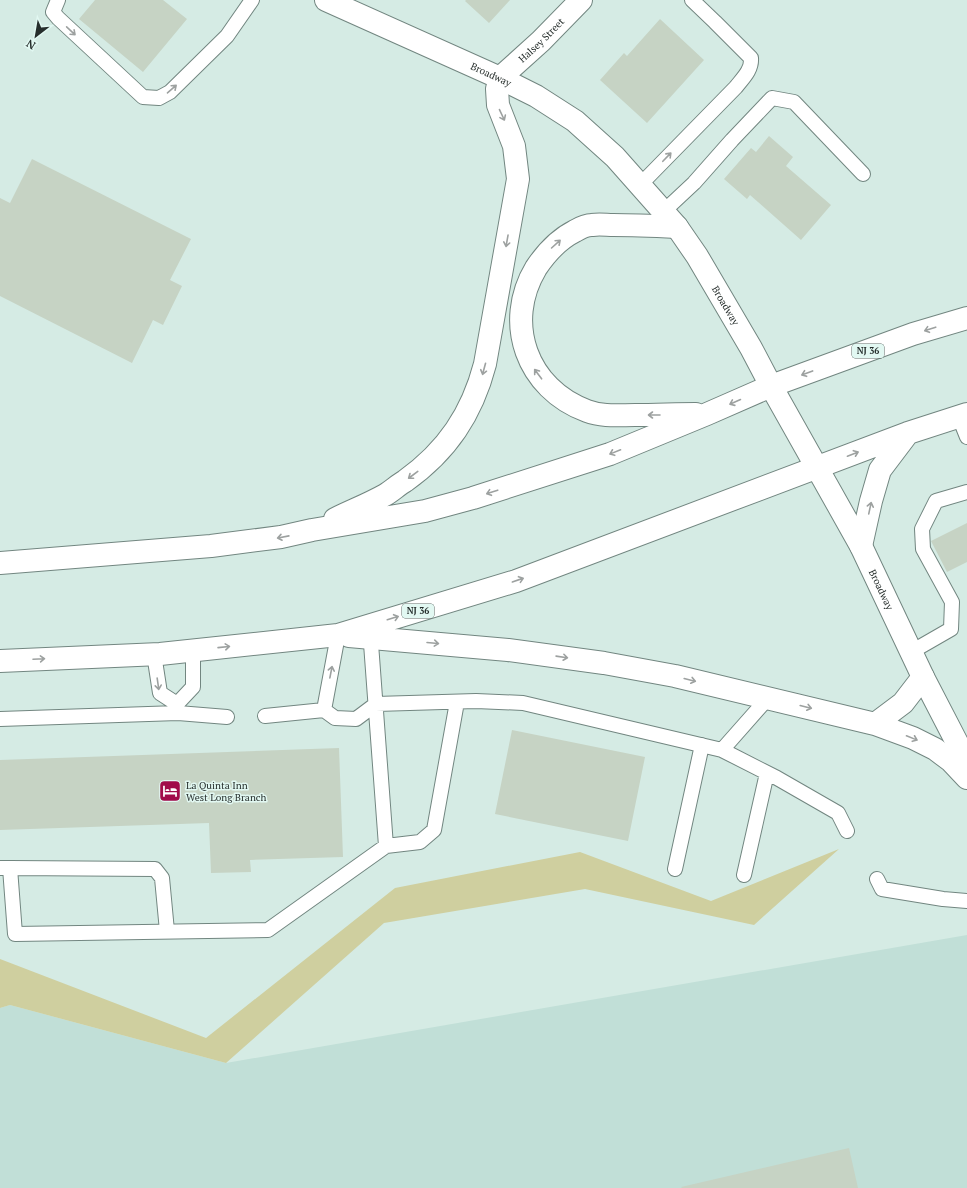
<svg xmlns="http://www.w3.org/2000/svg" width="967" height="1188" font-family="'PT Serif',serif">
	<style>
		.built { fill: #c1dfd7 }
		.green { fill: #cfcf9f }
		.building { fill: #c6d3c4 }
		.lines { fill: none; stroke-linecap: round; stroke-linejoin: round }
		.service-casing { stroke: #728680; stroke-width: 16 }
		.minor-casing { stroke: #728680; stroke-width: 24 }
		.tertiary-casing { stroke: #728680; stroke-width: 24 }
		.trunk-casing { stroke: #728680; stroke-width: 24 }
		.service { stroke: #fff; stroke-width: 14 }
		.minor { stroke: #fff; stroke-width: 22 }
		.tertiary { stroke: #fff; stroke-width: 22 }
		.trunk { stroke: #fff; stroke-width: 22 }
		.oneway { stroke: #9da1a0 }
		.labels { text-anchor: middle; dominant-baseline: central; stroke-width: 3; stroke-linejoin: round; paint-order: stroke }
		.shield { fill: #e2f8f2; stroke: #5e6b67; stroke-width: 1 }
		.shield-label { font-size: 9px; font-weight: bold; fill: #262e2c }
		.street-label { font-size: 10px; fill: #262e2c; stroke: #e2f8f2 }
		.poi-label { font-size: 10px; fill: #262e2c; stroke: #e2f8f2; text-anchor: start }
	</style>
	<rect width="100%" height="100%" fill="#d5ebe4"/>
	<path class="built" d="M 967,935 L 967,1188 L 0,1188 L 0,1008 L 10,1005 L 226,1063 Z"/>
	<path class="green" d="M 839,849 L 754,925 L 585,889 L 384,923 L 226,1063 L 10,1005 L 0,1008 L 0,959 L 206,1038 L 395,888 L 580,852 L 711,901 Z"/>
	<path class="building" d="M 95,0 L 163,0 L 187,19 L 143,72 L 79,19 Z
		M 466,0 L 510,0 L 489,23 L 465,1 Z
		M 660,19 L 704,60 L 647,123 L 600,80 L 624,53 L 627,56 Z
		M 769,136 L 793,157 L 786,166 L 831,205 L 801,240 L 750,195 L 747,199 L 724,179 L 751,148 L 756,152 Z
		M 32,159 L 191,239 L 170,280 L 182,286 L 163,325 L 153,320 L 132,363 L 0,296 L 0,198 L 10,203 Z
		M 967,523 L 967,562 L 947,572 L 931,541 Z
		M 512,730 L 645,757 L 628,841 L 495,814 Z
		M 339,748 L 343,857 L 250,860 L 251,872 L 211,873 L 209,823 L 0,830 L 0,760 Z
		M 849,1148 L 858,1188 L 682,1188 L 681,1187 Z"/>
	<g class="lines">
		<g class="service-casing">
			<path id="service" d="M 58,0 L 53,12 L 58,18 L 143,97 L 159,98 L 170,92 L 227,36 L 252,0
				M 640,185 L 736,87 C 743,78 752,70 751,58 L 715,22 L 692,0
				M 663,212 L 694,183 L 732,140 L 772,98 L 794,102 L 863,174
				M 959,417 L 967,437
				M 370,630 L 386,846
				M 911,652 L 951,629 L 952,602 L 923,549 L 922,529 L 936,501 L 967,492
				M 154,654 L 160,693 L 177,704
				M 324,710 L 338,635
				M 178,713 L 227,717
				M 265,716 L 324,710 L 335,718 L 356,719 L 376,704 L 476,701 L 523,703 L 722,750 L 777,778 L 838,813 L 847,831
				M 0,719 L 178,713 L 177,704 L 193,687 L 193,650
				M 722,750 L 768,698
				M 0,868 L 10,868 L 15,934 L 268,930 L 386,846 L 420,842 L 434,830 L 457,702
				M 10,868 L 155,869 L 162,878 L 167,931
				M 675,869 L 702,745
				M 744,875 L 767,773
				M 877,879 L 882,889 L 943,899 L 967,901"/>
		</g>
		<g class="minor-casing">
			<g id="minor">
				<path id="s1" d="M 500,78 L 541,41 L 581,0"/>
			</g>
		</g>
		<g class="tertiary-casing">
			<g id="tertiary">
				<path id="s2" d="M 326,0 L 500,78 L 536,96 L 575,121 L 615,157 L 677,227 L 697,256 L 751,348 L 771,386 L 861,546 L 923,677 L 967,762"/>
			</g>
		</g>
		<g class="trunk-casing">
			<path id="trunk" d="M 677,227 C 656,226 635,225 613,225 C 607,225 599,224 592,225 C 587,225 580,228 575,231 C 559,239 546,253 536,268 C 503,323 527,389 587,411 C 603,417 619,415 635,415 C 656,415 676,414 696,414
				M 335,519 C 351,511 369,504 385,495 C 392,491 398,485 405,481 C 447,451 472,414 485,364 L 518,179 L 514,146 L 498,105 L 497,89 L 500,78
				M 861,546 L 871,501 L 880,470 L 908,433
				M 0,563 L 211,546 L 281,537 L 312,530 L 425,511 L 473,498 L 610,454 L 707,414 L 771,386 L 913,334 L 967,318
				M 349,636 L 508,650 L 604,663 L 675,676 L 875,724 L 913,738 L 935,749 L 951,761 L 967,778
				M 0,661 L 160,654 L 338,635 L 516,581 L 908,433 L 967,414
				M 875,724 L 903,703 L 923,677"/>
		</g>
		<use href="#service" class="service"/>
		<use href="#minor" class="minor"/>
		<use href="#tertiary" class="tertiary"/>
		<use href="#trunk" class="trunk"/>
	</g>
	<defs><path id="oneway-shaft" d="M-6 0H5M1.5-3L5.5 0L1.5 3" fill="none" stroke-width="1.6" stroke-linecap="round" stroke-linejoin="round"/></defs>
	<g class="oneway">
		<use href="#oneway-shaft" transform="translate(71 31) rotate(43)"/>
		<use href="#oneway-shaft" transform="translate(172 89) rotate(-41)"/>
		<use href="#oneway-shaft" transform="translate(502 115) rotate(65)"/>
		<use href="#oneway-shaft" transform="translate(667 157) rotate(-46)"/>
		<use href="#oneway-shaft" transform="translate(507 241) rotate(100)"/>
		<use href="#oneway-shaft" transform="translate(556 244) rotate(-42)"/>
		<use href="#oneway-shaft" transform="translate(930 329) rotate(162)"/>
		<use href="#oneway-shaft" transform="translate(484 369) rotate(105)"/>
		<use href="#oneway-shaft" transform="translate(807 373) rotate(160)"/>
		<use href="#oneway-shaft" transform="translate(538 374) rotate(-127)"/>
		<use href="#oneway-shaft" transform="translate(735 402) rotate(156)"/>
		<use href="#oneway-shaft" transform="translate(654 415) rotate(180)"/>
		<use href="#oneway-shaft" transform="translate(615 452) rotate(158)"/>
		<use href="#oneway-shaft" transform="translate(853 454) rotate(-21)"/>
		<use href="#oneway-shaft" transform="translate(413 475) rotate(143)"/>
		<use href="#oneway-shaft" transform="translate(492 492) rotate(162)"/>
		<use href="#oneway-shaft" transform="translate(870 508) rotate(-78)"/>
		<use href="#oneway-shaft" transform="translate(283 537) rotate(169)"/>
		<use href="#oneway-shaft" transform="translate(518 580) rotate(-19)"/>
		<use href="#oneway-shaft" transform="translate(393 618) rotate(-17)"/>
		<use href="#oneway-shaft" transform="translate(433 643) rotate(5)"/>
		<use href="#oneway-shaft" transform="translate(224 647) rotate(-6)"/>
		<use href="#oneway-shaft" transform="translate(562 657) rotate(8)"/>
		<use href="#oneway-shaft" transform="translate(39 659) rotate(-3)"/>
		<use href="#oneway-shaft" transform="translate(331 672) rotate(-79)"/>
		<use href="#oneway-shaft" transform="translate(690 680) rotate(14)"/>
		<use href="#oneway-shaft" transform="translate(158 684) rotate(82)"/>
		<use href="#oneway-shaft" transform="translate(806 707) rotate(14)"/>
		<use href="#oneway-shaft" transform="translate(912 738) rotate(22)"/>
	</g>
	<defs>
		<g id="hotel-square" transform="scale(1.15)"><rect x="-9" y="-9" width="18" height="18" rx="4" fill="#a10a4a" stroke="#e2f8f2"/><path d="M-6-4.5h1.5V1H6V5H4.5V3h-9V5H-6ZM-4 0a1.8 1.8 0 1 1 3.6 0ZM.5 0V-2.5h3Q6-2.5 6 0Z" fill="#fff"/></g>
	</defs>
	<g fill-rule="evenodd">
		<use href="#hotel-square" x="170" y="791"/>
	</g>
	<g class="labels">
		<g class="shield">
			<rect x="852" y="344" width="32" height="14" rx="3"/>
			<rect x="402" y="604" width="32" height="14" rx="3"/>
		</g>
		<g class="shield-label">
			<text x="868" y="351">NJ 36</text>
			<text x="418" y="611">NJ 36</text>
		</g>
		<g class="street-label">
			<text stroke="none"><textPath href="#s1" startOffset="56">Halsey Street</textPath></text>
			<text stroke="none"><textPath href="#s2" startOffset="181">Broadway</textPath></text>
			<text stroke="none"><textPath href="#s2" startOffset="517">Broadway</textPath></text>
			<text stroke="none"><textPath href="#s2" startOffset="841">Broadway</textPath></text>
		</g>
		<g class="poi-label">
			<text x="186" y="785">La Quinta Inn<tspan x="186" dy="12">West Long Branch</tspan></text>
		</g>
	</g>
	<g transform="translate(36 36) rotate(211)" stroke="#e2f8f2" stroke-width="3" paint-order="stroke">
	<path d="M0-3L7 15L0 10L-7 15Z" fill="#262e2c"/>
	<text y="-6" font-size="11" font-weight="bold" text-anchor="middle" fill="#262e2c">N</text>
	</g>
</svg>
